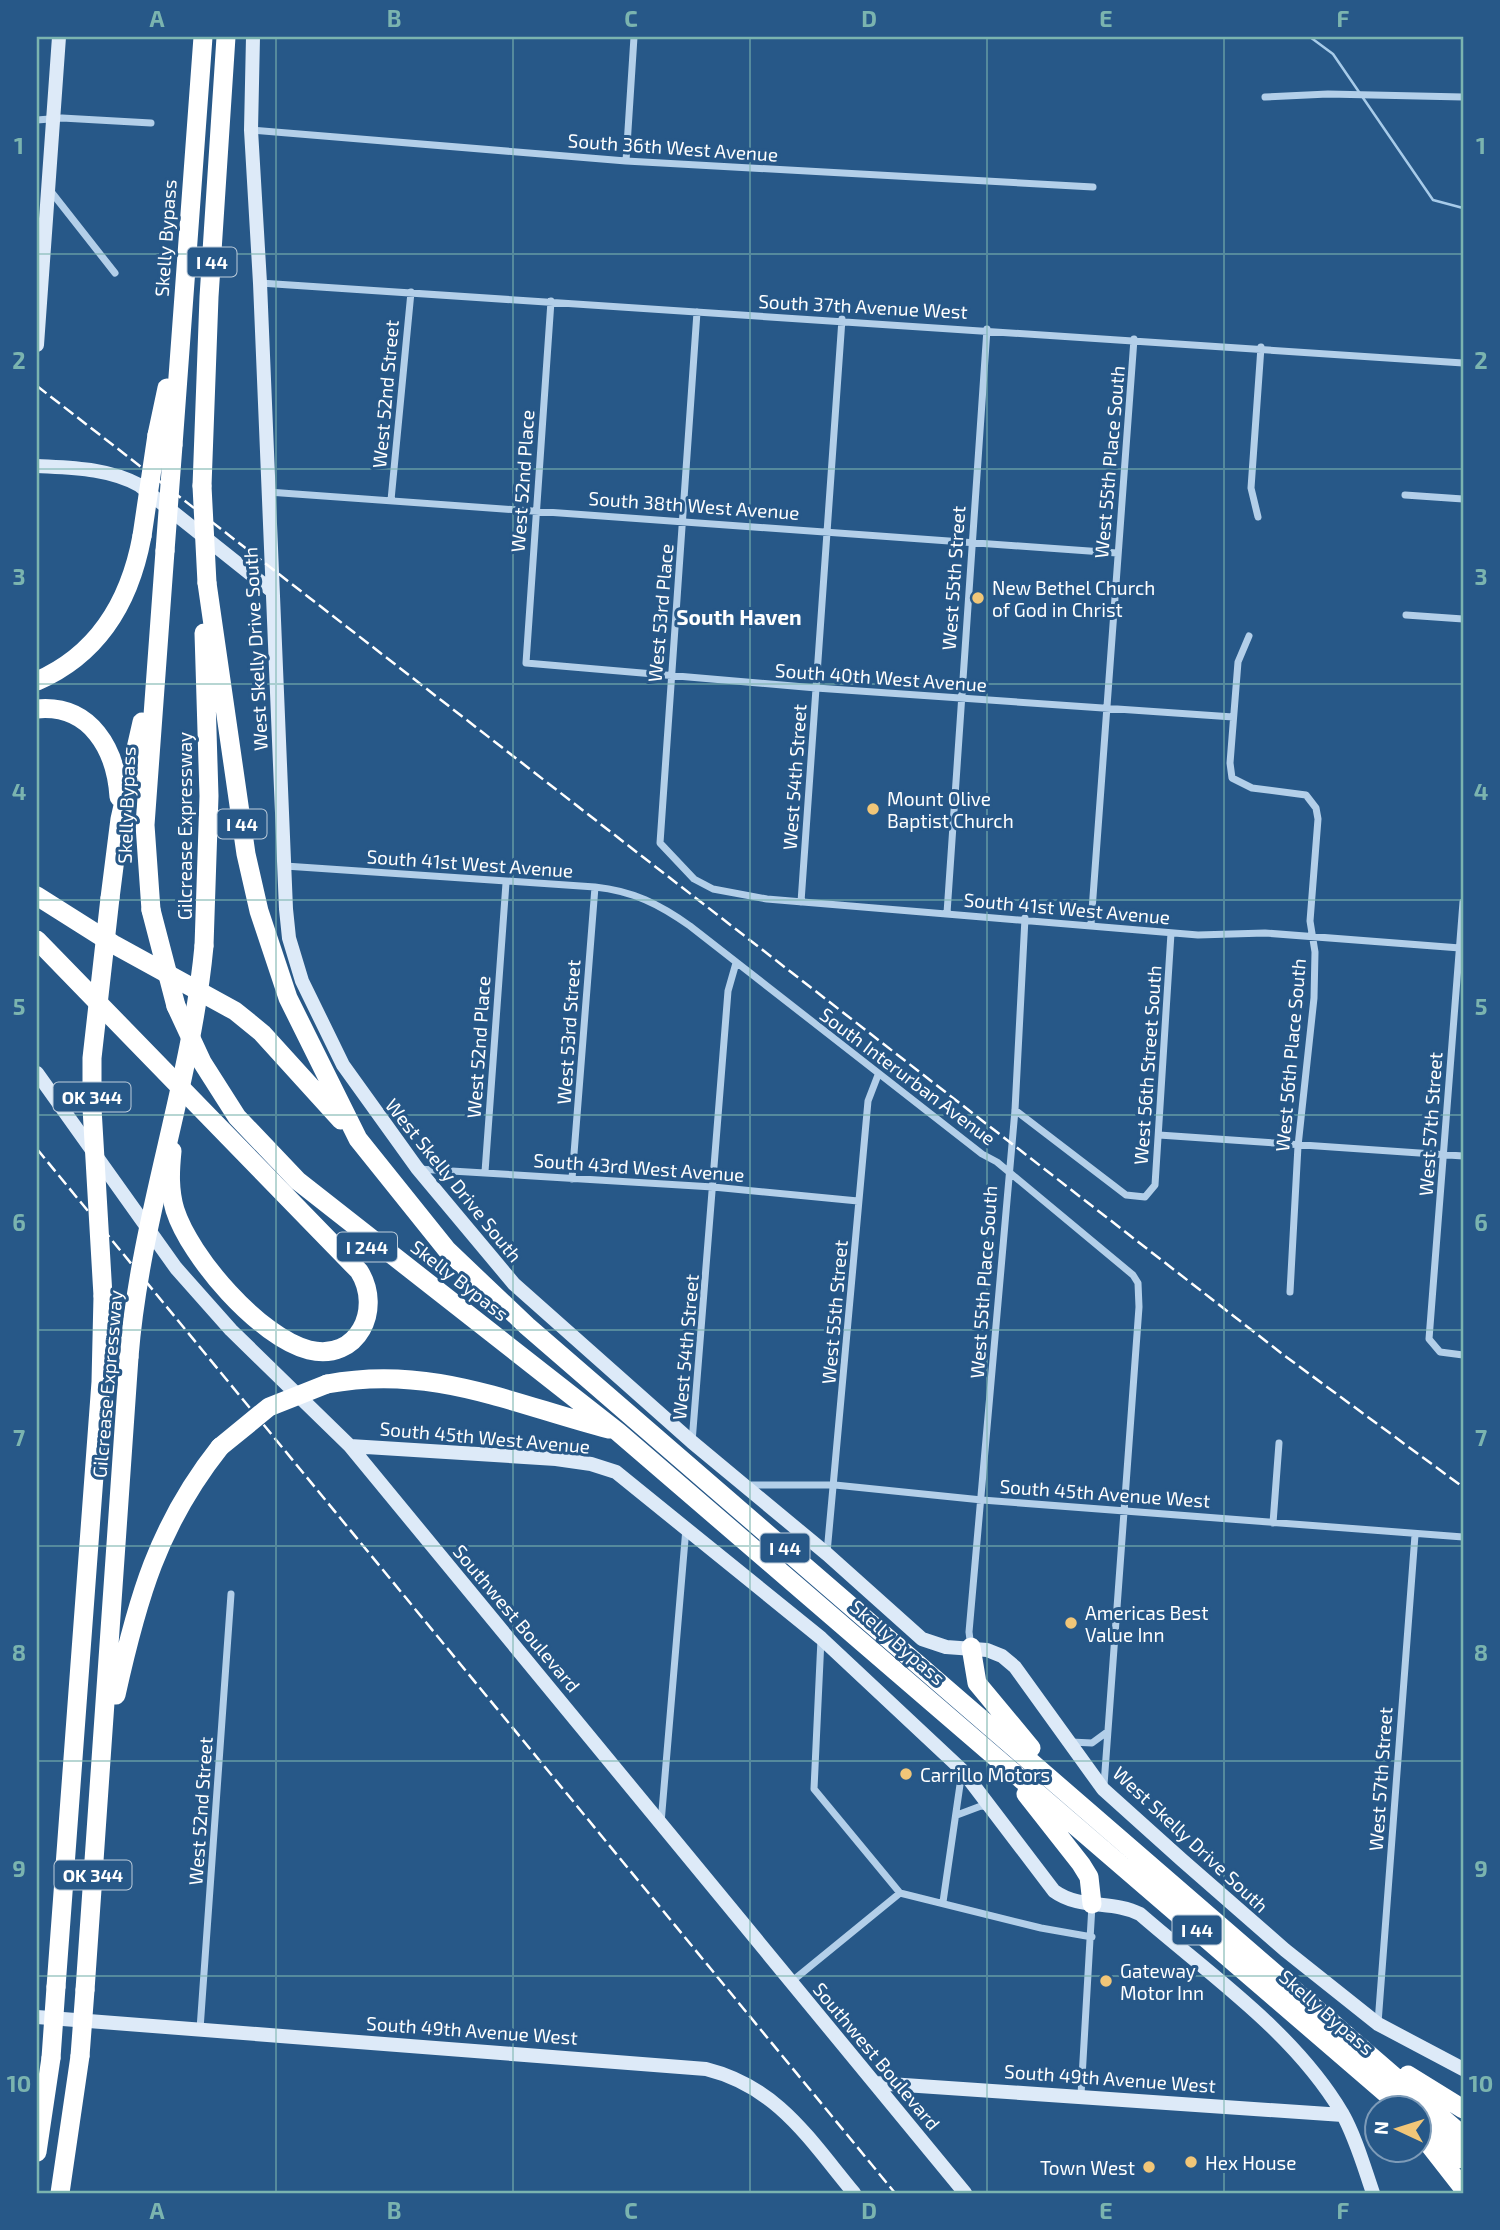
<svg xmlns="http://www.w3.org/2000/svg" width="1500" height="2230" font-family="'Exo 2',sans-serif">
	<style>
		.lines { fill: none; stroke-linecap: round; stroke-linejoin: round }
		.stream { stroke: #a7cbe9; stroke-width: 2.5 }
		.street { stroke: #b3cfe9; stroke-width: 7 }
		.secondary { stroke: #ddeaf8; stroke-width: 14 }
		.highway { stroke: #fff; stroke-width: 19 }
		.rail { stroke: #fff; stroke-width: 2.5; stroke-dasharray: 12 5; stroke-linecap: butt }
		.highway-bridge { stroke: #fff; stroke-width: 19 }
		.grid { fill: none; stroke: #7bb4af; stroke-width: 2; stroke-opacity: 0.55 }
		.poi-dot { fill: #f1c678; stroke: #275888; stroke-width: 2.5 }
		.labels { text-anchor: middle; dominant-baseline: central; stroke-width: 6; stroke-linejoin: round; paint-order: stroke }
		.shield { fill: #275888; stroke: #becddb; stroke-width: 2 }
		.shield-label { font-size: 18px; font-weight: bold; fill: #fff }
		.street-label { font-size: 19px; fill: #fff; stroke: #275888 }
		.poi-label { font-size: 19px; fill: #fff; stroke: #275888; text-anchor: start }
		.neighbourhood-label { font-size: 21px; font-weight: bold; fill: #fff; stroke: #275888 }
		.neatline { fill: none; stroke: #7bb4af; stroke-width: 2.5 }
		.grid-label { font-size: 23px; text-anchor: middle; font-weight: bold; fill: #7bb4af }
	</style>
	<rect width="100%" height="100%" fill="#275888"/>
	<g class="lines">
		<path class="stream" d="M 1310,37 L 1333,54 L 1433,200 L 1463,208"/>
		<path class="street" d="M 1265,97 L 1328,94 L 1463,97
			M 37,120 L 62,118 L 151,123
			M 252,130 L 626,161 L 1093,187
			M 626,161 L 634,37
			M 49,189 L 115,273
			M 260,283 L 1463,363
			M 551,301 L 526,663 L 816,688 L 1233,717
			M 697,312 L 660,843 L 694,879 L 713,889 L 767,899 L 1198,935 L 1265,933 L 1460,948
			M 268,492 L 1117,553
			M 1405,495 L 1463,499
			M 391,500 L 411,292
			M 1258,517 L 1251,488 L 1261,347
			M 1406,615 L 1463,619
			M 1249,636 L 1238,662 L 1230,763 L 1232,778 L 1252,788 L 1306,795 L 1316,808 L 1318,819 L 1310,921 L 1315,952 L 1314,998 L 1298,1146 L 1290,1292
			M 285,866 L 595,887 C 633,891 659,904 690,926 L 982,1154 L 997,1162 L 1133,1275 L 1138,1283 L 1139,1307 L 1104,1785
			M 801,902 L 842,319
			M 1463,902 L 1429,1339 L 1440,1352 L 1463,1355
			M 947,913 L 987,329
			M 1091,924 L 1134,339
			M 1015,1110 L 1126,1195 L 1145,1197 L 1155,1185 L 1171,933
			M 1159,1135 L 1463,1156
			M 418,1169 L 713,1187 L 858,1201
			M 485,1172 L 506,883
			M 572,1179 L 595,887
			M 692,1442 L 728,991 L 736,963
			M 746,1485 L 835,1485 L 982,1500 L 1463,1537
			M 1273,1523 L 1279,1443
			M 827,1553 L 868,1101 L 878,1075
			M 821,1639 L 814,1789 L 900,1893 L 1041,1928 L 1092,1937
			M 971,1647 L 969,1632 L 1015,1110 L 1025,918
			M 1071,1742 L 1092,1743 L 1107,1732
			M 957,1815 L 981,1806 L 990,1807
			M 661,1823 L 686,1528
			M 943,1902 L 962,1771
			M 791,1982 L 900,1893
			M 1378,2023 L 1415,1535
			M 200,2029 L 231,1594
			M 1081,2095 L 1092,1905"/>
		<path class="secondary" d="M 253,37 L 251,130 L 260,283 L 286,909 L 289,938 L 302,981 L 343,1065 L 417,1168 L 514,1284 L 692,1442 L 827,1554 L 922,1639 L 946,1647 L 987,1650 L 1002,1656 L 1015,1667 L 1103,1789 L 1182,1860 L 1285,1950 L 1378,2024 L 1463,2069
			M 37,345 L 59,37
			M 37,466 C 72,468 107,468 139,485 L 272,591
			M 37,1073 L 176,1268 L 231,1330 L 350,1446 L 965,2193
			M 350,1446 L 556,1459 L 591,1464 L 616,1472 L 821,1638 L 962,1770 L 1054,1891 C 1080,1910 1113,1900 1140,1914 C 1210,1975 1294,2032 1342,2113 C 1356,2138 1364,2167 1373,2193
			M 37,2017 L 706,2069 C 778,2087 809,2139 854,2193
			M 875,2083 L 1343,2115"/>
		<path class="highway" d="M 157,435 L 167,388
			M 173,445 L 203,37
			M 202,486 L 209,297 L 226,37
			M 207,583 L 246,854 L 259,911 L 288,998 L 358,1139 L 447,1250 L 527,1326 L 1463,2136
			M 204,633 L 209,796 L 204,946
			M 37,681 C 99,654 130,601 142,536
			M 37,709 C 91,704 116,750 119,797
			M 37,896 L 113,944 L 235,1011 L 262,1033 L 341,1120
			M 110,898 L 120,819 L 142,722
			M 151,910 L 145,825 L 165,551
			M 37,940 L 359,1271 C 383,1309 358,1362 309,1350 C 259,1337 190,1257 175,1210 C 169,1190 170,1171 172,1151
			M 176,1006 L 202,1062 L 237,1117 L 298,1181 L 618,1432 L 1403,2108
			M 327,1384 C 431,1364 512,1404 609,1429
			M 971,1647 L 977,1683 L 1031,1748
			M 116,1695 C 137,1600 158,1525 220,1447
			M 1026,1794 L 1081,1864 L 1089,1877 L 1092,1904
			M 56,1987 L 101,1382 L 103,1296
			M 85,1990 L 129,1357
			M 1408,2075 L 1463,2109
			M 1426,2127 L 1463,2159
			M 1420,2133 L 1463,2188
			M 37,2152 L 51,2058
			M 60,2193 L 80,2056"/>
		<path class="rail" d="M 37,386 L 1285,1356 L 1463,1487
			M 37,1149 L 895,2193"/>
		<path class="highway-bridge" d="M 202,486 L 207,583
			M 142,536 L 157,435
			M 165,551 L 173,445
			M 151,910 L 176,1006
			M 103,1296 L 92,1108 L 92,1058 L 110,898
			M 129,1357 C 140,1217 191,1085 204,946
			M 220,1447 L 269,1407 L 327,1384
			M 80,2056 L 85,1990
			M 51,2058 L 56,1987"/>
	</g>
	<path class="grid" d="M 276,37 L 276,2193M 513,37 L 513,2193M 750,37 L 750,2193M 987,37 L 987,2193M 1224,37 L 1224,2193M 37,254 L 1463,254M 37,469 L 1463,469M 37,684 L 1463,684M 37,900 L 1463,900M 37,1115 L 1463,1115M 37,1330 L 1463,1330M 37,1546 L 1463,1546M 37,1761 L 1463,1761M 37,1976 L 1463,1976"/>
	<g class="poi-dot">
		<circle cx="978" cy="598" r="7"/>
		<circle cx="873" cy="809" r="7"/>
		<circle cx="1071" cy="1623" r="7"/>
		<circle cx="906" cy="1774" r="7"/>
		<circle cx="1106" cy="1981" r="7"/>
		<circle cx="1191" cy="2162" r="7"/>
		<circle cx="1149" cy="2167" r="7"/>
	</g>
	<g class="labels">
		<g class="shield">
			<rect x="187.5" y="247.5" width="49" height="29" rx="5"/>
			<rect x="217.5" y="809.5" width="49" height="29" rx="5"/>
			<rect x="53.5" y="1082.5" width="77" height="29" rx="5"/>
			<rect x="337" y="1232.5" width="60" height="29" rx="5"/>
			<rect x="760.5" y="1533.5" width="49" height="29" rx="5"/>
			<rect x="54.5" y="1860.5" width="77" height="29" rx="5"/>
			<rect x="1172.5" y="1915.5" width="49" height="29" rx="5"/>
		</g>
		<g class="shield-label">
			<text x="212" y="262">I 44</text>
			<text x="242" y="824">I 44</text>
			<text x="92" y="1097">OK 344</text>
			<text x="367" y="1247">I 244</text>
			<text x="785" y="1548">I 44</text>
			<text x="93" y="1875">OK 344</text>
			<text x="1197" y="1930">I 44</text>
		</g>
		<g class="street-label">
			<text transform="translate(673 147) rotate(4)">South 36th West Avenue</text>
			<text transform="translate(165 238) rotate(-86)">Skelly Bypass</text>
			<text transform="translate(863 306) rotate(3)">South 37th Avenue West</text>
			<text transform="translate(385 394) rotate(-85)">West 52nd Street</text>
			<text transform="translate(1109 462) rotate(-85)">West 55th Place South</text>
			<text transform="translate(522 481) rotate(-86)">West 52nd Place</text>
			<text transform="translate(694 505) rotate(4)">South 38th West Avenue</text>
			<text transform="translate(953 578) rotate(-86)">West 55th Street</text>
			<text transform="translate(660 613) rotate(-85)">West 53rd Place</text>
			<text transform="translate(255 649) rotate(-93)">West Skelly Drive South</text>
			<text transform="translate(881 677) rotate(4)">South 40th West Avenue</text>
			<text transform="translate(794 777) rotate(-86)">West 54th Street</text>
			<text transform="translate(126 805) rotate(-88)">Skelly Bypass</text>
			<text transform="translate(184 826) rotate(-90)">Gilcrease Expressway</text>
			<text transform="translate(470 863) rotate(4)">South 41st West Avenue</text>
			<text transform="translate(1067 908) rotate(5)">South 41st West Avenue</text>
			<text transform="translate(568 1032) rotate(-86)">West 53rd Street</text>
			<text transform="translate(478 1047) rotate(-86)">West 52nd Place</text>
			<text transform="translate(1290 1055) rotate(-85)">West 56th Place South</text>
			<text transform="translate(1147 1065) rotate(-86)">West 56th Street South</text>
			<text transform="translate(908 1076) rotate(37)">South Interurban Avenue</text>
			<text transform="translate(1430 1124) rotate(-86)">West 57th Street</text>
			<text transform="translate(639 1167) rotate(4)">South 43rd West Avenue</text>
			<text transform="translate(454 1180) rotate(51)">West Skelly Drive South</text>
			<text transform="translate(460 1280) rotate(38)">Skelly Bypass</text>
			<text transform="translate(983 1282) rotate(-86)">West 55th Place South</text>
			<text transform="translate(834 1312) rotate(-85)">West 55th Street</text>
			<text transform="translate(685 1347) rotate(-85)">West 54th Street</text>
			<text transform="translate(107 1384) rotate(-85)">Gilcrease Expressway</text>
			<text transform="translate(485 1437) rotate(5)">South 45th West Avenue</text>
			<text transform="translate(1105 1493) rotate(4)">South 45th Avenue West</text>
			<text transform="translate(517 1618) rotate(50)">Southwest Boulevard</text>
			<text transform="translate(898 1642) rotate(41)">Skelly Bypass</text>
			<text transform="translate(1380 1779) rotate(-86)">West 57th Street</text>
			<text transform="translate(200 1811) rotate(-86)">West 52nd Street</text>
			<text transform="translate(1191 1839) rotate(43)">West Skelly Drive South</text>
			<text transform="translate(1327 2012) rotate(41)">Skelly Bypass</text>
			<text transform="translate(472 2030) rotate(4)">South 49th Avenue West</text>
			<text transform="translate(877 2056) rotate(50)">Southwest Boulevard</text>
			<text transform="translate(1110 2078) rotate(4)">South 49th Avenue West</text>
		</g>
		<g class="poi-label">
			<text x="992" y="587">New Bethel Church<tspan x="992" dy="22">of God in Christ</tspan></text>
			<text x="887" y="798">Mount Olive<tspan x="887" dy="22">Baptist Church</tspan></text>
			<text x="1085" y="1612">Americas Best<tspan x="1085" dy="22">Value Inn</tspan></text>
			<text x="920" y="1774">Carrillo Motors</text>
			<text x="1120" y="1970">Gateway<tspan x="1120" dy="22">Motor Inn</tspan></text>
			<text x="1205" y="2162">Hex House</text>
			<text x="1135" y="2167" text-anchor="end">Town West</text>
		</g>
		<g class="neighbourhood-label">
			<text x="739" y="616">South Haven</text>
		</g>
	</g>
	<rect width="1500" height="2230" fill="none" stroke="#275888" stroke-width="77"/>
	<g transform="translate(1398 2129) rotate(274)"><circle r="33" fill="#275888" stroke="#7d9bb8" stroke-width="2"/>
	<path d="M0-5L12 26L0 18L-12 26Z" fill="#f1c678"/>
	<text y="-10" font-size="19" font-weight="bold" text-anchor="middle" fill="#ffffff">N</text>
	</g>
	<rect x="38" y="38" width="1424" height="2154" class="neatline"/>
	<g class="grid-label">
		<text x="157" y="27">A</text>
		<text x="394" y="27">B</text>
		<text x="631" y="27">C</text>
		<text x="869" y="27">D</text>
		<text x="1106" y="27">E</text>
		<text x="1343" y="27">F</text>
		<text x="19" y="154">1</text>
		<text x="1481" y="154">1</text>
		<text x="19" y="369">2</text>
		<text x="1481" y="369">2</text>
		<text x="19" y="585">3</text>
		<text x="1481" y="585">3</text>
		<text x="19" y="800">4</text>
		<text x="1481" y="800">4</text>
		<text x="19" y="1015">5</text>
		<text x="1481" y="1015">5</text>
		<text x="19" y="1231">6</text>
		<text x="1481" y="1231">6</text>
		<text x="19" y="1446">7</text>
		<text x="1481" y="1446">7</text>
		<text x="19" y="1661">8</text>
		<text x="1481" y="1661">8</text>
		<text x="19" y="1877">9</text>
		<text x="1481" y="1877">9</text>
		<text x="19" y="2092">10</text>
		<text x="1481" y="2092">10</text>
		<text x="157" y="2219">A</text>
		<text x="394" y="2219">B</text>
		<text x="631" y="2219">C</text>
		<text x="869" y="2219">D</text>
		<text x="1106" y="2219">E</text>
		<text x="1343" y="2219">F</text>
	</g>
</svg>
